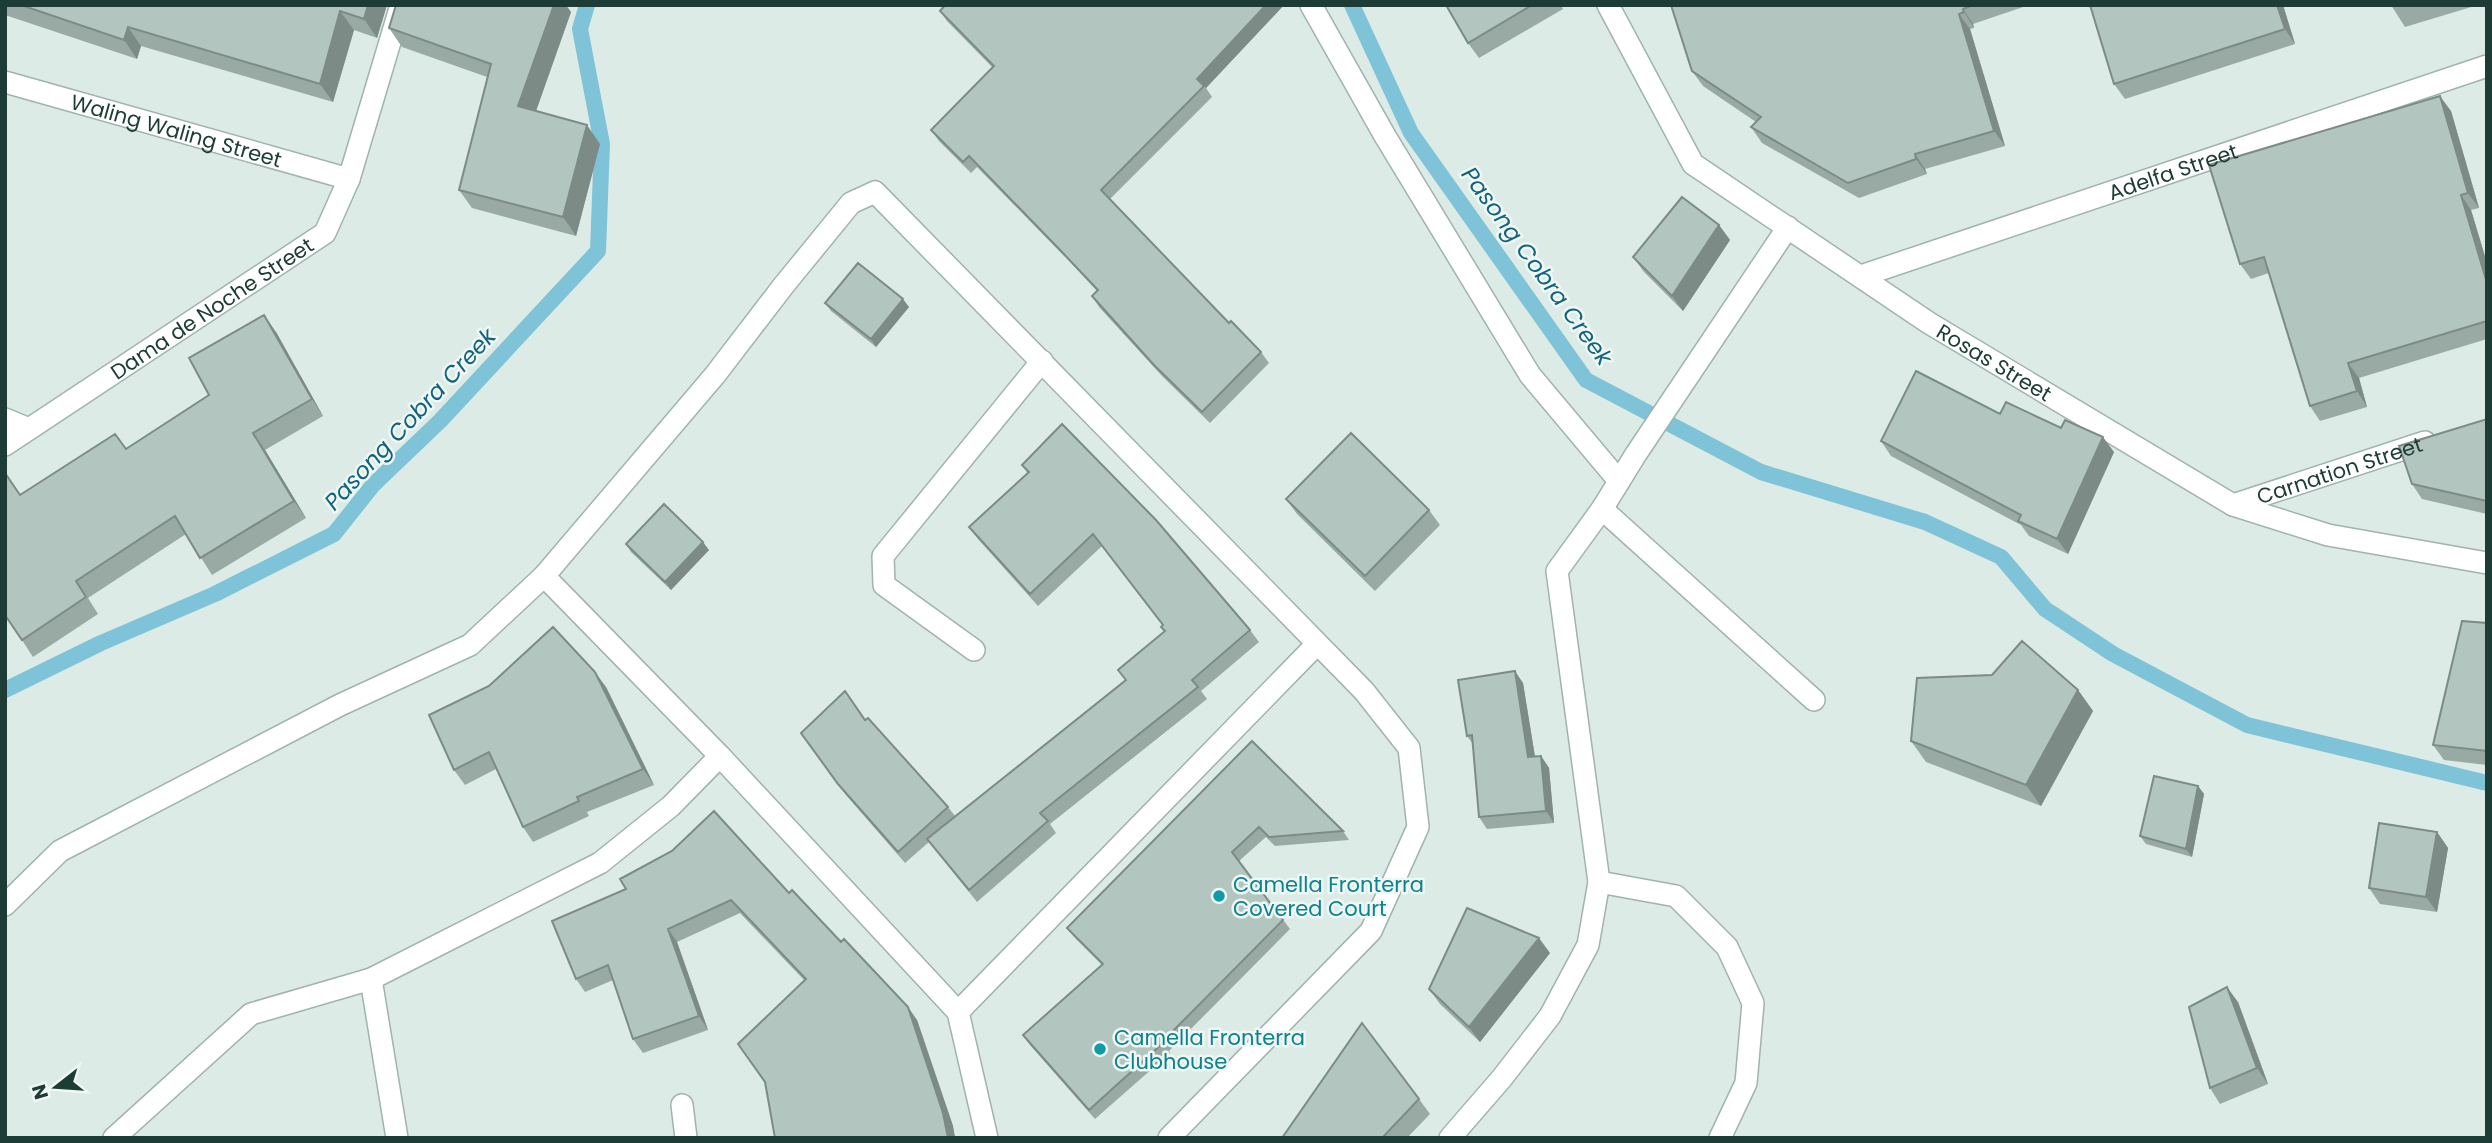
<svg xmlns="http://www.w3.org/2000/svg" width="2492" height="1143" font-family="Poppins,sans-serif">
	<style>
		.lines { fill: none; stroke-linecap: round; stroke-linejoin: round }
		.stream { stroke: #7ec3d7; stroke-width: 16 }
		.street-casing { stroke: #a0b3ae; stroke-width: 24 }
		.street { stroke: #fff; stroke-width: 21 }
		.wall { fill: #99aaa4 }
		.shaded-wall { fill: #7d8b86 }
		.building { fill: #b2c6bf; stroke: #7d8b86; stroke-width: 2 }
		.culture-dot { fill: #0f9aa8; stroke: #eef7f3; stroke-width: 2.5 }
		.labels { text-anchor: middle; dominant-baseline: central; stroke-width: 5; stroke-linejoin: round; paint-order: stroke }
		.street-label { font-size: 21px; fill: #1d3c36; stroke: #eef7f3 }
		.culture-label { font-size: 21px; fill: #0d838f; stroke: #eef7f3; text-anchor: start }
		.water-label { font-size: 23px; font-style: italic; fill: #12637d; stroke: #eef7f3 }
	</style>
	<rect width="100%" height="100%" fill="#ddebe6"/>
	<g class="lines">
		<path class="stream" d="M 1352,5 L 1411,133 L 1586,380 L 1761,472 L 1925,522 L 2001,557 L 2045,609 L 2113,654 L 2247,725 L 2487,783
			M 5,690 L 101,643 L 215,594 L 334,534 L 373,485 L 440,421 L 598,251 L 602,144 L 580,29 L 587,5"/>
		<g class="street-casing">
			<g id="street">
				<path d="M 1311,5 L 1385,136 L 1530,375 L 1619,481"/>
				<path id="s1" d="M 1608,5 L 1693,164 L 1929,323 L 2233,505 L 2328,535 L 2487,563"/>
				<path id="s2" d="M 5,82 L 349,179"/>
				<path id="s3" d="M 1861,276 L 2487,66"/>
				<path d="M 5,419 L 29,429"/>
				<path id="s4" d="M 5,445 L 325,233 L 349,179 L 401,5"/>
				<path id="s5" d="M 2233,505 L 2425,442"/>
				<path d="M 1602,509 L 1814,700"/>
				<path d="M 544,576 L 720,756 L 958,1012 L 987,1138"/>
				<path d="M 974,650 L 884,585 L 883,556 L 1042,361"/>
				<path d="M 1599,882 L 1676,896 L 1727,947 L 1753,1003 L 1746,1083 L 1720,1138"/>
				<path d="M 5,905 L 60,851 L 340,705 L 470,645 L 544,576 L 715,375 L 784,285 L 851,203 L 875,192 L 1364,691 L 1409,748 L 1418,827 L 1371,931 L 1169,1138"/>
				<path d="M 371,979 L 397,1138"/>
				<path d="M 958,1012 L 1317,644"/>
				<path d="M 682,1105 L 686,1138"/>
				<path d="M 114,1138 L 251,1014 L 371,979 L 600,863 L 671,806 L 720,756"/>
				<path d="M 1450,1138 L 1502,1078 L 1550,1016 L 1588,945 L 1599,882 L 1557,571 L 1602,509 L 1636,454 L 1788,227"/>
			</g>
		</g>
		<use href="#street" class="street"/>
	</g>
	<path class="wall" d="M 5,5 L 387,5 L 377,38 L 354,30 L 333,102 L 141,46 L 137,59 L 5,15 Z
		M 945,5 L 1284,5 L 1206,88 L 1212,97 L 1110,199 L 1229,323 L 1261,352 L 1269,363 L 1210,423 L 1162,376 L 1099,307 L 1092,296 L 1097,291 L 1070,262 L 977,167 L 971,173 L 939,141 L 931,130 L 993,68 L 947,21 L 940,11 Z
		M 1446,5 L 1561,5 L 1563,9 L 1479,58 L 1468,43 Z
		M 1671,5 L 2029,5 L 1973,24 L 1974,28 L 1970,29 L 2005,146 L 1925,169 L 1927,174 L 1859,198 L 1762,143 L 1751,127 L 1756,122 L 1703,86 L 1692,71 Z
		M 2090,5 L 2283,5 L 2295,44 L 2125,99 L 2114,84 Z
		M 2391,5 L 2478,5 L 2405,27 Z
		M 571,12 L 536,111 L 600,144 L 576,236 L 472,208 L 459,190 L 487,77 L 402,47 L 389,28 Z
		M 2451,111 L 2479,208 L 2471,210 L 2487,263 L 2487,339 L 2359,378 L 2367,407 L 2320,421 L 2310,406 L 2269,273 L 2251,279 L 2240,264 Z
		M 1719,225 L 1730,240 L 1683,311 L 1644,272 L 1633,257 Z
		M 825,303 L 909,307 L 876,347 L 831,311 Z
		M 276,332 L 323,416 L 265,450 L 306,518 L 212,575 L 186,534 L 88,598 L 98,614 L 33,657 L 22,640 L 21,495 L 126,449 L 209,395 Z
		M 2000,414 L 2114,452 L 2068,554 L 2029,536 L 2021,525 L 1891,456 L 1881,441 Z
		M 2487,419 L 2487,514 L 2422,499 L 2412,484 Z
		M 1022,465 L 1250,630 L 1259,642 L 1201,691 L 1207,699 L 1050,824 L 1056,833 L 977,902 L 929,842 L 905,863 L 846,795 L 801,733 L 865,720 L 948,807 L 955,816 L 1125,680 L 1118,670 L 1165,631 L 1161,627 L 1163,625 L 1102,546 L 1038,606 L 978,539 L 969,527 L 1028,474 Z
		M 1286,499 L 1429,510 L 1440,525 L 1375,591 L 1297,514 Z
		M 626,544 L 709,550 L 671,590 L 631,552 Z
		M 2487,623 L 2487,765 L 2444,760 L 2433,745 Z
		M 1523,683 L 1535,757 L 1541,756 L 1549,768 L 1554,823 L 1487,829 L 1479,817 L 1473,744 L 1467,736 Z
		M 606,687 L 654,785 L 587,812 L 589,816 L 533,842 L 523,827 L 496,769 L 465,785 L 454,770 Z
		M 2078,690 L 2093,711 L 2041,806 L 1926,762 L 1911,741 Z
		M 1252,741 L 1343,831 L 1349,840 L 1275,846 L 1266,837 L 1239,861 L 1290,929 L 1169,1051 L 1170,1053 L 1095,1119 L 1030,1045 L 1023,1035 L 1102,965 L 1074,937 L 1067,928 Z
		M 2198,786 L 2204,794 L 2192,857 L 2146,844 L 2140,836 Z
		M 2437,832 L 2448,848 L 2437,912 L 2380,904 L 2369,888 Z
		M 789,893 L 841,942 L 917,1020 L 953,1126 L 955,1138 L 775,1138 L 804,980 L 740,913 L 677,942 L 708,1030 L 643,1053 L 633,1039 L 613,980 L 585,992 L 576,979 L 552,921 Z
		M 1550,953 L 1480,1042 L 1440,1004 L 1429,989 Z
		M 2238,1002 L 2268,1084 L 2220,1104 L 2210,1088 Z
		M 1419,1099 L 1430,1114 L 1407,1138 L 1282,1138 Z"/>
	<path class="shaded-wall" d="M 368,5 L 387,5 L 377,38 L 364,19 Z
		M 554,5 L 566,5 L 571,12 L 531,125 L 518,106 Z
		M 1266,5 L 1284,5 L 1206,88 L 1197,79 Z
		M 2277,5 L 2283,5 L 2295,44 L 2285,29 Z
		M 1963,9 L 1973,24 L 1974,28 L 1964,12 Z
		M 340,11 L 354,30 L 333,102 L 320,84 Z
		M 1959,14 L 1970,29 L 2005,146 L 1994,131 Z
		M 128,27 L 141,46 L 137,59 L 124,40 Z
		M 2440,96 L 2451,111 L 2479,208 L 2468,193 Z
		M 587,125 L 600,144 L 576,236 L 563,217 Z
		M 1915,154 L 1925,169 L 1927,174 L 1916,159 Z
		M 2461,195 L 2471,210 L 2487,263 L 2487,283 Z
		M 1719,225 L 1730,240 L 1683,311 L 1672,296 Z
		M 903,299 L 909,307 L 876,347 L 871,339 Z
		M 264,315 L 276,332 L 323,416 L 312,399 Z
		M 2348,363 L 2359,378 L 2367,407 L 2357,391 Z
		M 253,433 L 265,450 L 306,518 L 294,501 Z
		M 2103,437 L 2114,452 L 2068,554 L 2057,539 Z
		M 703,542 L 709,550 L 671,590 L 665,582 Z
		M 1515,671 L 1523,683 L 1537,769 L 1528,757 Z
		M 595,672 L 606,687 L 654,785 L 643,769 Z
		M 2078,690 L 2093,711 L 2041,806 L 2026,785 Z
		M 1541,756 L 1549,768 L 1554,823 L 1546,811 Z
		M 2198,786 L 2204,794 L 2192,857 L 2186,849 Z
		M 2437,832 L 2448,848 L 2437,912 L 2426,897 Z
		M 668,929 L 677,942 L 708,1030 L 699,1016 Z
		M 1539,938 L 1550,953 L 1480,1042 L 1469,1027 Z
		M 2227,987 L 2238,1002 L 2268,1084 L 2257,1068 Z
		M 908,1007 L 917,1020 L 953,1126 L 955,1138 L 948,1138 Z"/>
	<path class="building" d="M 21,5 L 368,5 L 364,19 L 340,11 L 320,84 L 128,27 L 124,40 Z
		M 396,5 L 554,5 L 518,106 L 587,125 L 563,217 L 459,190 L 491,64 L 389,28 Z
		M 945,5 L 1266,5 L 1197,79 L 1204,86 L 1101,190 L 1229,323 L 1231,321 L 1261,352 L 1202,412 L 1154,365 L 1092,296 L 1098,290 L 1062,252 L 969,156 L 963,162 L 931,130 L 994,66 L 940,11 Z
		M 1446,5 L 1532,5 L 1468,43 Z
		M 1671,5 L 1973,5 L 1963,9 L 1964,12 L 1959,14 L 1994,131 L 1915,154 L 1916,159 L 1848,183 L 1751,127 L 1761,117 L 1692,71 Z
		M 2090,5 L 2277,5 L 2285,29 L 2114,84 Z
		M 2440,96 L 2468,193 L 2461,195 L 2487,283 L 2487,321 L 2348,363 L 2357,391 L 2310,406 L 2264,257 L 2240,264 L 2209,165 Z
		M 1682,197 L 1719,225 L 1672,296 L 1633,257 Z
		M 858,263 L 903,299 L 871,339 L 825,303 Z
		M 264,315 L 312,399 L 253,433 L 294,501 L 200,558 L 175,516 L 76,581 L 86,597 L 22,640 L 5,615 L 5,473 L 20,495 L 115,434 L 126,449 L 209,395 L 189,358 Z
		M 1916,371 L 2000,414 L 2006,402 L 2061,428 L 2065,420 L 2103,437 L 2057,539 L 2018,521 L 2021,515 L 1881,441 Z
		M 2487,419 L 2487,501 L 2412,484 L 2399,446 Z
		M 1062,424 L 1156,520 L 1250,630 L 1192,680 L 1198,687 L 1040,813 L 1048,821 L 969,890 L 927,839 L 1126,680 L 1118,670 L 1165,631 L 1161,627 L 1163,625 L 1093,534 L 1030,594 L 969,527 L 1029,472 L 1022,465 Z
		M 1351,433 L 1429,510 L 1365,576 L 1286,499 Z
		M 664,504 L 703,542 L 665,582 L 626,544 Z
		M 2462,621 L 2487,623 L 2487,751 L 2433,745 Z
		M 553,627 L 595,672 L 643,769 L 577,797 L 579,801 L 523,827 L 489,752 L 454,770 L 429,715 L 489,686 Z
		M 2022,641 L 2078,690 L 2026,785 L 1911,741 L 1917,678 L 1992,675 Z
		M 1515,671 L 1528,757 L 1541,756 L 1546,811 L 1479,817 L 1472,735 L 1467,736 L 1458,680 Z
		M 845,691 L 865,720 L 868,718 L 948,807 L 898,852 L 838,784 L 801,733 Z
		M 1252,741 L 1343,831 L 1269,837 L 1259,827 L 1232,852 L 1283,920 L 1162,1042 L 1163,1043 L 1089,1110 L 1023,1035 L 1103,964 L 1067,928 Z
		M 2154,776 L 2198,786 L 2186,849 L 2140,836 Z
		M 714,811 L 789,893 L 792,890 L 841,942 L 844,939 L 908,1007 L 943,1113 L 948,1138 L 775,1138 L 765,1082 L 738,1044 L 806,979 L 731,900 L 668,929 L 699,1016 L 633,1039 L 608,965 L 576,979 L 552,921 L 626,889 L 620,879 L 672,851 Z
		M 2379,823 L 2437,832 L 2426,897 L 2369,888 Z
		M 1467,908 L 1539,938 L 1469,1027 L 1429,989 Z
		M 2227,987 L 2257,1068 L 2210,1088 L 2189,1007 Z
		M 1362,1023 L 1419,1099 L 1382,1138 L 1282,1138 Z"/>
	<g class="culture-dot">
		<circle cx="1219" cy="896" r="7"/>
		<circle cx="1100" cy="1049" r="7"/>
	</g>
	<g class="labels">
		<g class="street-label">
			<text stroke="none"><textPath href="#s2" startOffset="178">Waling Waling Street</textPath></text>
			<text stroke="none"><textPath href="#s3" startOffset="329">Adelfa Street</textPath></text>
			<text stroke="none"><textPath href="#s4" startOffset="248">Dama de Noche Street</textPath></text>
			<text stroke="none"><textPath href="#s1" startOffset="541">Rosas Street</textPath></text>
			<text stroke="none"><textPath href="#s5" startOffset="112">Carnation Street</textPath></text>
		</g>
		<g class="culture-label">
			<text x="1233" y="884">Camella Fronterra<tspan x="1233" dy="24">Covered Court</tspan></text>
			<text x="1114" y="1037">Camella Fronterra<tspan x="1114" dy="24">Clubhouse</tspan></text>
		</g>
		<g class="water-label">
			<text transform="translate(1537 266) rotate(54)">Pasong Cobra Creek</text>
			<text transform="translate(410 419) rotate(-47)">Pasong Cobra Creek</text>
		</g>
	</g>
	<rect width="2492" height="1143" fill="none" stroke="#1d3c36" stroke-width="14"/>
	<g transform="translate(56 1087) rotate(253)" stroke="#eef7f3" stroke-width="5" paint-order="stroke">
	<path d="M0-5L12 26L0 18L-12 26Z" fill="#1d3c36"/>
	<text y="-10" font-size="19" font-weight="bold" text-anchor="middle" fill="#1d3c36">N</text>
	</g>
</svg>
